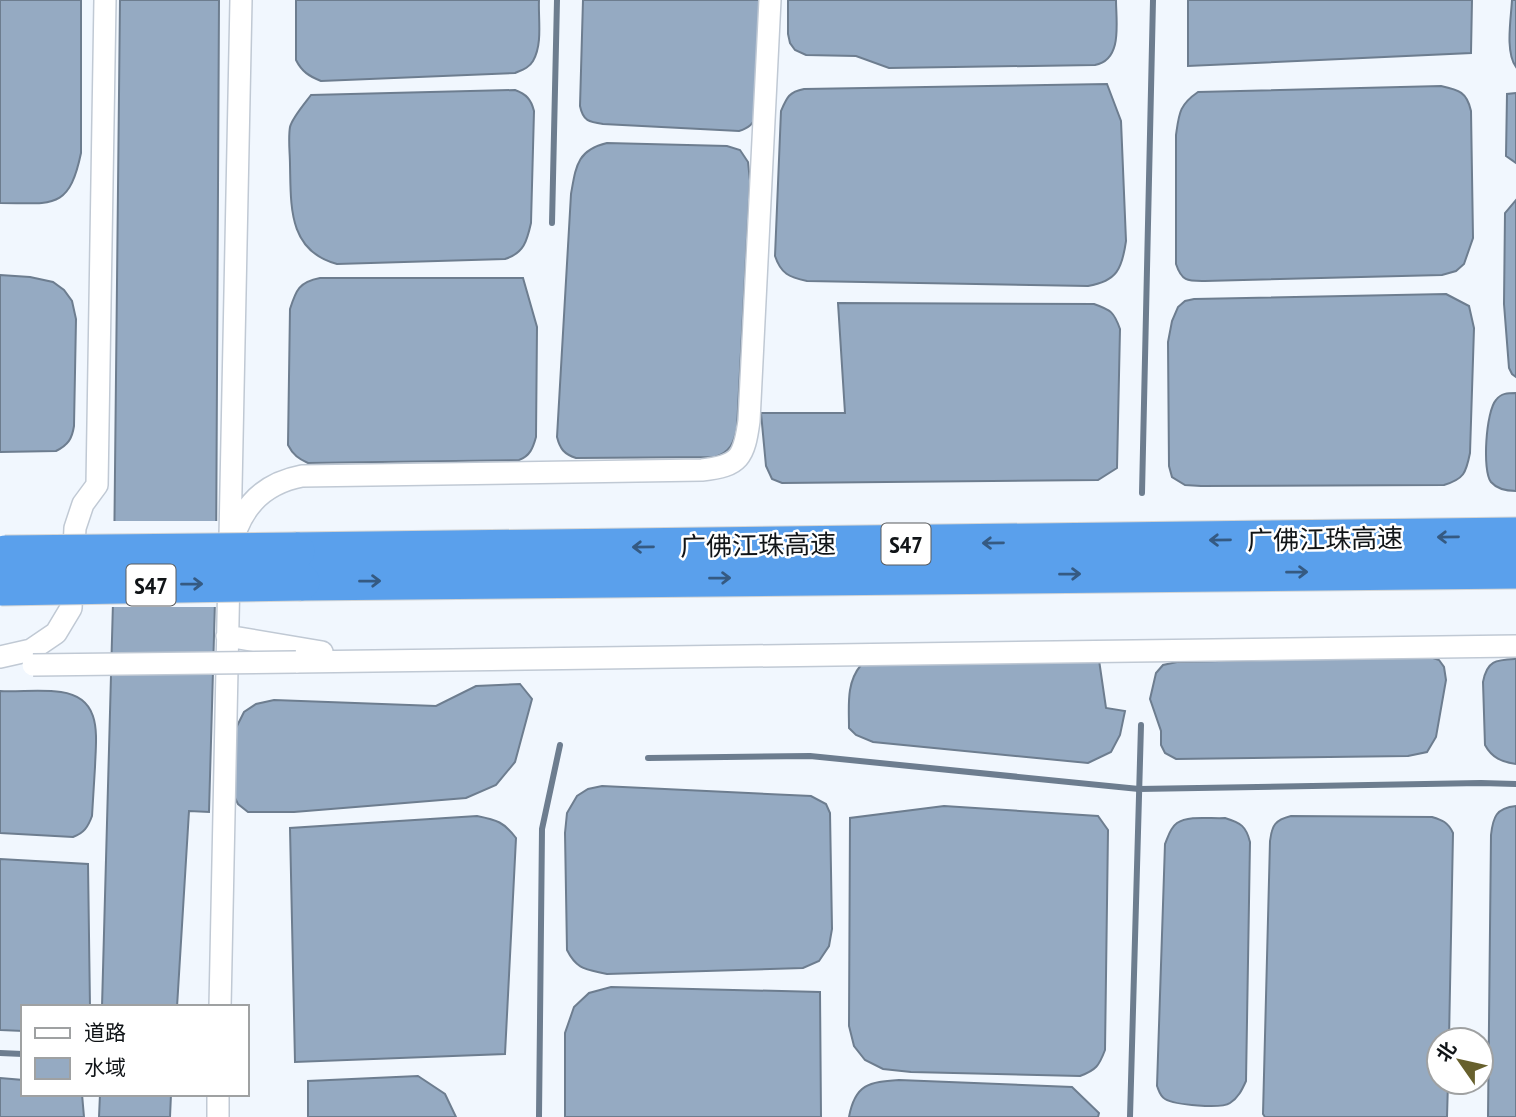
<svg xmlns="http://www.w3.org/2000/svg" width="1516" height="1117" font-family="'PT Sans Narrow','Noto Sans SC',sans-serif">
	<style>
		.water { fill: #95aac2; stroke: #6d7d8f; stroke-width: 2 }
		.pier { fill: #f1f7fe }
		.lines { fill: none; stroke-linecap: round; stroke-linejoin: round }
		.stream { stroke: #6d7d8f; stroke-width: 6 }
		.minor-casing { stroke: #c0c9d4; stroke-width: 24 }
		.motorway-casing { stroke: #d4d5d5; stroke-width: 39 }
		.minor { stroke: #fff; stroke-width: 21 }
		.motorway { stroke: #5aa0ec; stroke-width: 37 }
		.minor-bridge-casing { stroke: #c0c9d4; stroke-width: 24; stroke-linecap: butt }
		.motorway-bridge-casing { stroke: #d4d5d5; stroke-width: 39; stroke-linecap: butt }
		.minor-bridge { stroke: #fff; stroke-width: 21 }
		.motorway-bridge { stroke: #5aa0ec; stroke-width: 37 }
		.oneway { stroke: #355a82 }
		.labels { text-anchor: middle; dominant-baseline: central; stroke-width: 5; stroke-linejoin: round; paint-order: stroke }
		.shield { fill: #fff; stroke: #585a5d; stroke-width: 2 }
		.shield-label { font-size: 24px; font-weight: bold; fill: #101417 }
		.street-label { font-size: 26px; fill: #101417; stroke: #fff }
	</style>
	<rect width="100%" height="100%" fill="#f1f7fe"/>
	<path class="water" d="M 0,0 L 81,0 L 81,153 C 69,211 52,203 0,203 Z
		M 120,0 L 219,0 L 216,565 L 209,812 L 189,811 L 177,1007 L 102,1007 L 114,565 Z
		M 296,0 L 539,0 C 538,18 543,44 533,61 C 529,68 522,70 515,73 L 321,81 C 309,76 302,72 296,60 Z
		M 583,0 L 761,0 L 757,115 C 753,124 749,128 739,131 L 603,124 C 589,122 583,121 580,106 Z
		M 788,0 L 1116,0 C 1116,22 1123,60 1095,65 L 889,68 L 856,56 L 806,55 L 795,50 L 790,43 L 788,34 Z
		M 1188,0 L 1472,0 L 1471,53 L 1188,66 Z
		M 1512,0 L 1516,0 L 1516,67 C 1505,52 1511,19 1512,0 Z
		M 1107,84 L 1121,121 L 1126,241 C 1122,269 1117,281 1088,286 L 807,281 C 789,277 781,274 775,256 L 781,111 C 787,97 789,92 804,89 Z
		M 1441,86 C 1459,90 1467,92 1471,111 L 1473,238 L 1464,264 L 1456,271 L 1442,275 L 1205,281 C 1188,281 1182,282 1176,264 L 1176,135 C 1179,114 1179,105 1198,92 Z
		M 515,90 C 526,94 531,99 534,111 L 531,223 C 527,241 524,253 505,259 L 337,264 C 288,251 291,206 290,165 C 290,153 288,139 290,127 C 292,118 305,103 311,95 Z
		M 1516,93 L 1516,163 L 1506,156 L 1507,94 Z
		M 607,143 L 727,146 L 740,150 L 748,162 L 750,181 L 737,428 C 734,443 730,452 715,457 L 576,458 C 564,454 560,449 557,437 L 571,194 C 576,166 577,150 607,143 Z
		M 1516,200 L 1516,377 L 1512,374 L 1509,368 L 1504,304 L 1505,213 Z
		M 0,275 L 30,277 L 53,282 L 64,290 L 72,301 L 76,319 L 74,426 C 72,439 68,445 56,451 L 0,452 Z
		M 320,278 L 523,278 L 537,327 L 536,437 C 533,448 530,456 519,460 L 308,463 C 299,459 293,455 288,445 L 290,309 C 296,290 299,282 320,278 Z
		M 1446,294 L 1469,306 L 1474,328 L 1470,453 C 1466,473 1464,479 1444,485 L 1201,486 L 1185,485 L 1172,477 L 1169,466 L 1168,342 L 1172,321 L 1178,307 L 1185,301 L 1194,299 Z
		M 838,303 L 1094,304 C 1111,310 1114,312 1120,329 L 1117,468 L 1098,480 L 782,483 L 772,479 L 766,466 L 761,413 L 845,413 Z
		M 1516,393 L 1516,491 C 1507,491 1497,489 1491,482 C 1482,471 1486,411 1496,400 C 1501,393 1508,393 1516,393 Z
		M 1427,656 L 1439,660 L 1444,667 L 1446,680 L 1436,737 L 1427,752 L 1408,756 L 1176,759 L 1165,753 L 1161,745 L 1161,731 L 1150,699 L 1156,673 L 1163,665 L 1177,662 Z
		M 1516,659 L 1516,764 C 1502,762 1492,758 1485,745 L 1483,682 C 1487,660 1496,660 1516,659 Z
		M 1099,660 L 1106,708 L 1125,711 L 1120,735 L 1111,752 L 1088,763 L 873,742 L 856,735 L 849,728 C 849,705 846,683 861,665 Z
		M 520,684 L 532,699 L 515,762 L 496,785 L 466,798 L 294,812 L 248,812 L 238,804 L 233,794 L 235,730 L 244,712 L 256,704 L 274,700 L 436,706 L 476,686 Z
		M 0,691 C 19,692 42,689 61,692 C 103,698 96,736 95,767 C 94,783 93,800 92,816 C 88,827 84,833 73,837 L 0,833 Z
		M 602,786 L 811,796 L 826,804 L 830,813 L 832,929 L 829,946 L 819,961 L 803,968 L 607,974 C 586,969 577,970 567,950 L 565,833 L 567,813 L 577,796 L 588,789 Z
		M 944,806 L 1098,816 L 1108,830 L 1105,1050 C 1099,1066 1096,1070 1080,1076 L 911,1072 L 883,1069 L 865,1060 L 854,1046 L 849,1026 L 850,818 Z
		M 1516,806 L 1516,1117 L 1488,1117 L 1491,835 C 1493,817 1496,808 1516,806 Z
		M 477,816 C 497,820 504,822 516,838 L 505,1054 L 295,1062 L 290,828 Z
		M 1291,816 L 1432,817 C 1442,820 1448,822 1453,833 L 1449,1040 L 1439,1040 L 1439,1082 L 1448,1082 L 1447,1117 L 1265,1117 L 1263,1114 L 1270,841 C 1272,825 1275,820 1291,816 Z
		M 1225,818 C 1241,823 1246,826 1250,842 L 1246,1081 C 1242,1090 1238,1098 1230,1103 C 1221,1109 1175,1105 1165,1099 C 1160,1096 1159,1091 1157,1086 L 1165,844 C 1168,837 1170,828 1177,823 C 1189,815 1211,819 1225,818 Z
		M 0,859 L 88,864 L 90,1007 L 23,1007 L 23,1031 L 0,1030 Z
		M 611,987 L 820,992 L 821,1117 L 565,1117 L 565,1033 L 574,1007 L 589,993 Z
		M 418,1076 L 445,1094 L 456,1117 L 308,1117 L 308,1081 Z
		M 0,1078 L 23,1080 L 23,1094 L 82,1094 L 84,1117 L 0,1117 Z
		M 899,1080 L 1072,1087 L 1099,1113 L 1098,1117 L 849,1117 C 855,1084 869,1082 899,1080 Z
		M 100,1094 L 171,1094 L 170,1117 L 99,1117 Z"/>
	<path class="pier" d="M 111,521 L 220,521 L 219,607 L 110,607 Z"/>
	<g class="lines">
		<path class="stream" d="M 552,223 L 557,0
			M 1142,493 L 1153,0
			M 648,758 L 810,756 L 1139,789 L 1481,783 L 1516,784
			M 0,1053 L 23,1054
			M 539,1117 L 542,829 L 560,745
			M 1130,1117 L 1141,725"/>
		<g class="minor-casing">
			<path id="minor" d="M 230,537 L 241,0
				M 230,552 C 238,511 260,484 302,476 L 702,470 C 740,466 744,457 749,421 L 770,0
				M 227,636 L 322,652
				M 0,657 L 31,650 L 56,633 L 71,608 L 75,528 L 83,504 L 97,485 L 105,0
				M 296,662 L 1516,646
				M 220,1007 L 229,572
				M 218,1117 L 218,1094"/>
		</g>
		<g class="motorway-casing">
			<path id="motorway" d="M 296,551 L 1516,536
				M 301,582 L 1516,570"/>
		</g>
		<use href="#minor" class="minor"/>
		<use href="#motorway" class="motorway"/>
		<g class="minor-bridge-casing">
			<path id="minor-bridge" d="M 33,665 L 296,662"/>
		</g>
		<g class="motorway-bridge-casing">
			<path id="motorway-bridge" d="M 5,554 L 296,551
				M 1,587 L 301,582"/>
		</g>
		<use href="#minor-bridge" class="minor-bridge"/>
		<use href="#motorway-bridge" class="motorway-bridge"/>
	</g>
	<defs><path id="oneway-shaft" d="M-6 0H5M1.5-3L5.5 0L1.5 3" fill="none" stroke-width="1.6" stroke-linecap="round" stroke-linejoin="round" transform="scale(1.75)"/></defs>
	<g class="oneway">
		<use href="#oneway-shaft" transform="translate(1448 537) rotate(179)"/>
		<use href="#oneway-shaft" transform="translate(1220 540) rotate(179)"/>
		<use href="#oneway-shaft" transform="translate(993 543) rotate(179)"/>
		<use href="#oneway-shaft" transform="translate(643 547) rotate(179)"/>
		<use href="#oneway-shaft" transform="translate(1297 572) rotate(-1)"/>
		<use href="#oneway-shaft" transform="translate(1070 574) rotate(-1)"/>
		<use href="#oneway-shaft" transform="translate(720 578) rotate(-1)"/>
		<use href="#oneway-shaft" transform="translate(370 581) rotate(-1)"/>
		<use href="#oneway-shaft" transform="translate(192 584) rotate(-1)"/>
	</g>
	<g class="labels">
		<g class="shield">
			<rect x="881.5" y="523.5" width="49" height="41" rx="5"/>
			<rect x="126.5" y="564.5" width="49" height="41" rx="5"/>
		</g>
		<g class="shield-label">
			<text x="906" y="544">S47</text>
			<text x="151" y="585">S47</text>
		</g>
		<g class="street-label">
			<text transform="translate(1325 539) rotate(-1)">广佛江珠高速</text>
			<text transform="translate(758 545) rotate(-1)">广佛江珠高速</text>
		</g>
	</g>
	<rect x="21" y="1005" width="228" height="91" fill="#ffffff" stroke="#9fa1a2" stroke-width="2"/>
	<rect x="35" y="1028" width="35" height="10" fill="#ffffff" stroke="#9fa1a2" stroke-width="2"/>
	<text x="84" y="1040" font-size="21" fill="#101417">道路</text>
	<rect x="35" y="1058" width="35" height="21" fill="#95aac2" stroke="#9fa1a2" stroke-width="2"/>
	<text x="84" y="1075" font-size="21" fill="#101417">水域</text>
	<g transform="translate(1460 1061) rotate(304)"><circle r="33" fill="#ffffff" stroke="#9fa1a2" stroke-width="2"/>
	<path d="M0-5L12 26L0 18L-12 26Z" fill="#67602d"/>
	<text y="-10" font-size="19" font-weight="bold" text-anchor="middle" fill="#101417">北</text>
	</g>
</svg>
